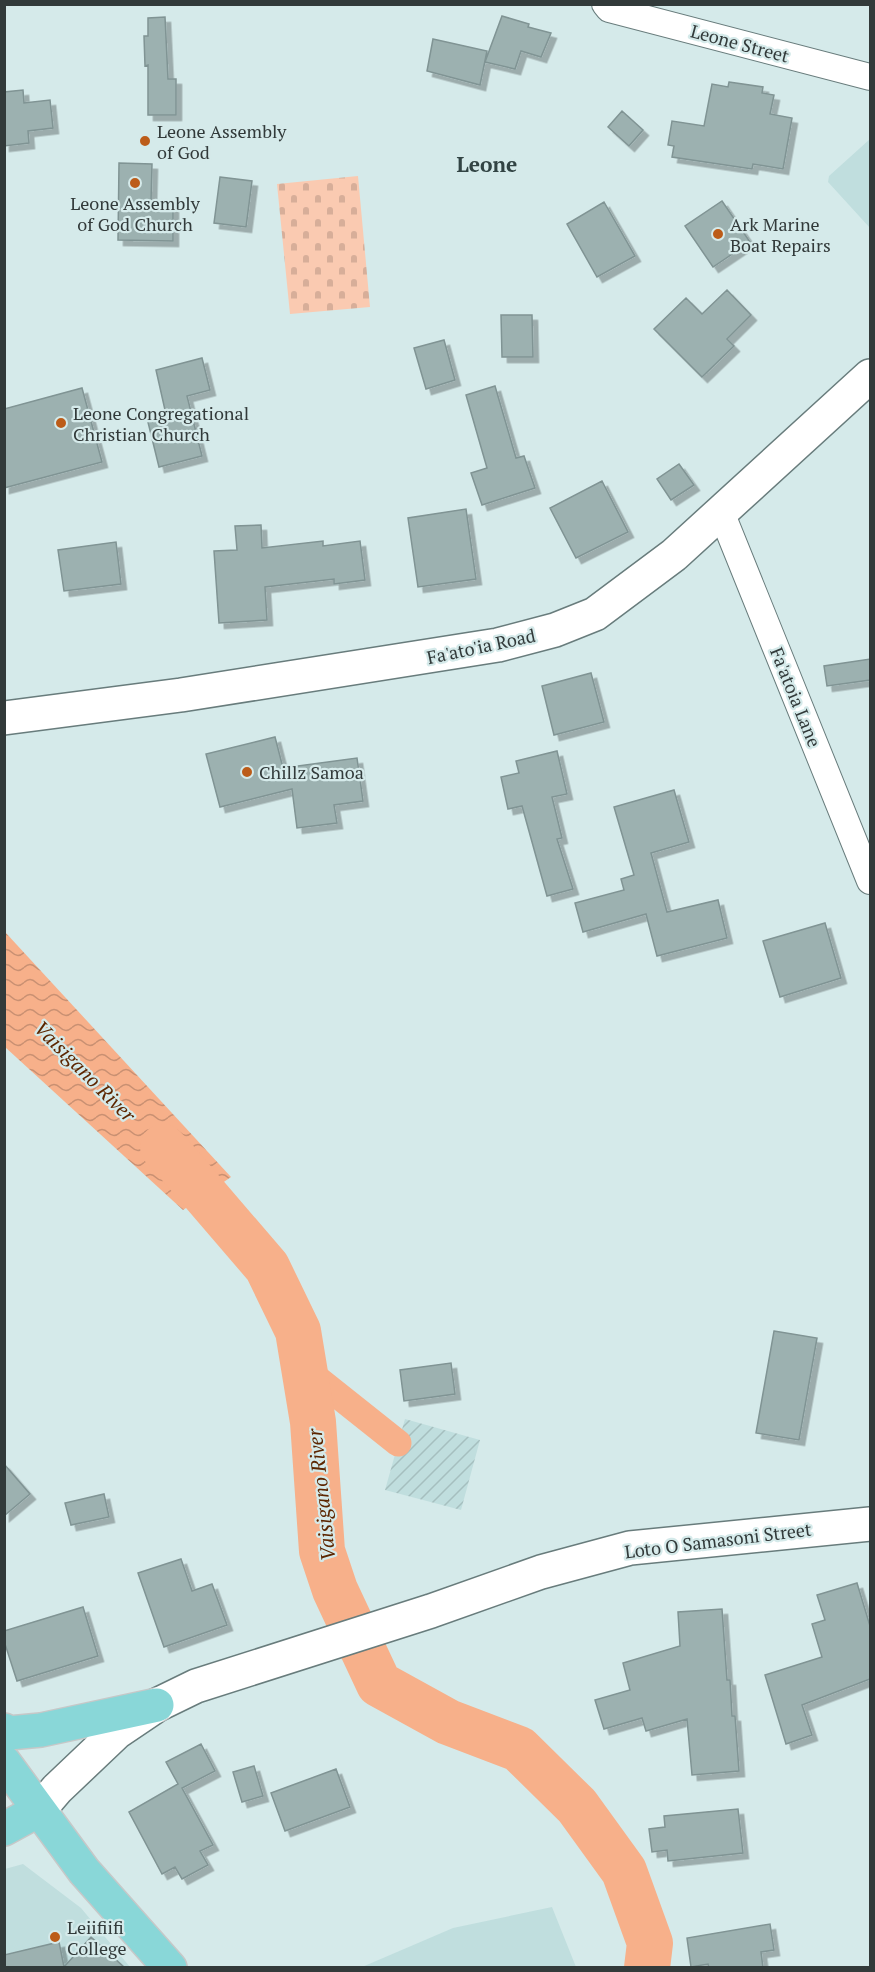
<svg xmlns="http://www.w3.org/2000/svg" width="875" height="1972" font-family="'PT Serif',serif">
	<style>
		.built { fill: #c0dede }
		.industrial { fill: url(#industrial-furrows) }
		.cemetery { fill: url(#cemetery-stones) }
		.water { fill: url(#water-waves) }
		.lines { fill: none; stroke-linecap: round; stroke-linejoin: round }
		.canal { stroke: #f7b08a; stroke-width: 27 }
		.river { stroke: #f7b08a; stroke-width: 46 }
		.building { fill: #9cb1b0; stroke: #809494; stroke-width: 1.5; filter: url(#shadow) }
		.street-casing { stroke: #687c7c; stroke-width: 28 }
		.secondary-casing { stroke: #687c7c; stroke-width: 36 }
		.primary-casing { stroke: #c6c8c8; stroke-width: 36 }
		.street { stroke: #fff; stroke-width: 26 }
		.secondary { stroke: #fff; stroke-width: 33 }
		.primary { stroke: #89d7d8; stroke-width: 33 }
		.poi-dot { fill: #bc5c19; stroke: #d5eaea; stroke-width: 2 }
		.labels { text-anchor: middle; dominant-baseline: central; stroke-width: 4.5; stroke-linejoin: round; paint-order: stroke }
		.street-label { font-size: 18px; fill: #323a3a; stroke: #d5eaea }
		.poi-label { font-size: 18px; fill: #323a3a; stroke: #d5eaea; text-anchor: start }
		.water-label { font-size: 20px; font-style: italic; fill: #5c2600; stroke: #d5eaea }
		.quarter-label { font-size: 21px; font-weight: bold; fill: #324444; stroke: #d5eaea }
	</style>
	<defs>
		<pattern id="industrial-furrows" width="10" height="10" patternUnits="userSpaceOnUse" patternTransform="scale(1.5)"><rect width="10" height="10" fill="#c0dede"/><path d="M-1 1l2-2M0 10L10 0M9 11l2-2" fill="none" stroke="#a5bfbf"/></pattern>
		<pattern id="cemetery-stones" width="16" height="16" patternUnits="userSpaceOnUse" patternTransform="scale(1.5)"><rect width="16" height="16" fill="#facab1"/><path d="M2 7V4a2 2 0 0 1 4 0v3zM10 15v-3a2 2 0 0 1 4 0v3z" fill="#d7ae99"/></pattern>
		<pattern id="water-waves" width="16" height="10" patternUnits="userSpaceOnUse" patternTransform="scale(1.5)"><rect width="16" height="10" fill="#f7b08a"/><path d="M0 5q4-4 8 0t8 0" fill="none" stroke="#c99072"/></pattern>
		<filter id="shadow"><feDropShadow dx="5.5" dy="5.5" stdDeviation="0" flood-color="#0004"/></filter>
	</defs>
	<rect width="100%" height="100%" fill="#d5eaea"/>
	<path class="built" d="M 870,139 L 870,228 L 828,182 L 829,176 Z
		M 23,1864 L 81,1908 L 130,1967 L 5,1968 L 5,1869 Z
		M 552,1907 L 576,1967 L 362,1967 L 453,1928 Z"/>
	<path class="industrial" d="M 405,1419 L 480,1440 L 461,1510 L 385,1490 Z"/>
	<path class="cemetery" d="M 358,176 L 370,307 L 290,314 L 277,184 Z"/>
	<path class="water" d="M 4,932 L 5,932 L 231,1177 L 183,1210 L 5,1047 Z"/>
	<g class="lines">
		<path class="canal" d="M 305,1369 L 398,1443"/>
		<path class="river" d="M 163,1147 L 176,1161 L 267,1267 L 298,1331 L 313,1422 L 322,1551 L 335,1590 L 379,1684 L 448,1722 L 519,1749 L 577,1806 L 624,1871 L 650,1943 L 647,1968"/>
	</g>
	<path class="building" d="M 502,16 L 529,24 L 528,27 L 551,33 L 541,57 L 521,51 L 515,69 L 485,62 Z
		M 165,17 L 168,79 L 176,79 L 176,115 L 148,115 L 148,65 L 145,66 L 144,36 L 148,36 L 148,18 Z
		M 433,39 L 487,51 L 480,85 L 427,71 Z
		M 729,82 L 763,87 L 762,93 L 774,95 L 770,114 L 792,118 L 783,169 L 753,164 L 752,169 L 672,157 L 674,146 L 668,145 L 672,121 L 704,126 L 712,84 L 728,87 Z
		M 23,90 L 24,103 L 50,100 L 53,128 L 28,131 L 29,143 L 4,146 L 4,92 Z
		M 622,111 L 643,130 L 629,146 L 608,127 Z
		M 119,163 L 152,164 L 151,202 L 173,203 L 173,241 L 118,240 Z
		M 220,177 L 252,181 L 246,227 L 214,223 Z
		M 722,201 L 750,242 L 713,267 L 685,226 Z
		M 604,202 L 635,256 L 597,277 L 567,224 Z
		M 727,290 L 751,315 L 727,339 L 734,346 L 702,377 L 654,329 L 686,298 L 702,314 Z
		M 501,315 L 532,315 L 533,357 L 502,357 Z
		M 444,340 L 455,380 L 426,389 L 414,348 Z
		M 202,358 L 210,390 L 187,396 L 202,456 L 159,467 L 146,414 L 165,410 L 156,370 Z
		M 495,386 L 516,458 L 524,456 L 535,488 L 482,505 L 471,473 L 487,468 L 466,395 Z
		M 82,388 L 102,462 L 4,488 L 4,409 Z
		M 679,464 L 694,485 L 671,500 L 657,479 Z
		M 602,481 L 628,532 L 576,558 L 550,508 Z
		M 466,509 L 476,579 L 418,587 L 408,518 Z
		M 261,525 L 262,548 L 323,541 L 323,546 L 360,541 L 365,580 L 334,584 L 334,579 L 265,587 L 267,620 L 219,623 L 214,551 L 237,550 L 235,526 Z
		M 116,542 L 121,584 L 64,591 L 58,550 Z
		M 870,659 L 870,680 L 827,686 L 824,666 Z
		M 591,673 L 604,722 L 554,735 L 542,686 Z
		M 275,737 L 283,768 L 357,758 L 363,801 L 334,805 L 337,823 L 297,828 L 292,789 L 220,807 L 206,754 Z
		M 557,751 L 567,794 L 552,797 L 562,838 L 557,839 L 573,889 L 547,896 L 522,806 L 508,809 L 501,777 L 519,773 L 516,761 Z
		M 674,790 L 689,842 L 651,853 L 667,912 L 718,900 L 727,938 L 657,956 L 646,914 L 583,932 L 575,903 L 624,890 L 621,879 L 634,875 L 614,807 Z
		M 825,923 L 841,978 L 780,997 L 763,941 Z
		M 774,1331 L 817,1338 L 799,1440 L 756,1433 Z
		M 451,1363 L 455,1394 L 404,1401 L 400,1370 Z
		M 4,1464 L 30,1494 L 4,1516 Z
		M 104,1494 L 109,1517 L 71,1525 L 65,1503 Z
		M 181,1559 L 192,1591 L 212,1584 L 227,1625 L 164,1647 L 138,1573 Z
		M 857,1583 L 870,1626 L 870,1679 L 802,1705 L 812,1735 L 786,1744 L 765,1675 L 822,1657 L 812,1624 L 825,1620 L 817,1595 Z
		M 83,1607 L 98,1656 L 17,1681 L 4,1641 L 4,1631 Z
		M 722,1609 L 727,1680 L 730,1680 L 732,1716 L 735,1716 L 739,1771 L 692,1775 L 687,1719 L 646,1731 L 642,1718 L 604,1729 L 595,1700 L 630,1690 L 623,1663 L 680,1646 L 678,1612 Z
		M 201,1744 L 215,1771 L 182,1788 L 213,1845 L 200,1851 L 208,1865 L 182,1879 L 175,1867 L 162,1874 L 129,1812 L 178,1784 L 166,1762 Z
		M 254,1766 L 263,1796 L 242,1802 L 233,1772 Z
		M 336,1769 L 350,1807 L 285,1831 L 271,1793 Z
		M 738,1809 L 743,1853 L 668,1861 L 667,1850 L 652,1852 L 649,1829 L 665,1827 L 664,1816 Z
		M 770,1924 L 774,1950 L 761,1952 L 763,1968 L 709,1968 L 708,1964 L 691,1967 L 687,1938 Z
		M 91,1937 L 125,1968 L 4,1968 L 4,1955 L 59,1942 L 64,1967 Z"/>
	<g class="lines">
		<g class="street-casing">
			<path id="street" d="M 605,4 L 609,9 L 870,77
				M 721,512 L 870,881"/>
		</g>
		<g class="secondary-casing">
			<path id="secondary" d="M 4,718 L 181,695 L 498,645 L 555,630 L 595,614 L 674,555 L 870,376
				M 39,1810 L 57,1789 L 117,1732 L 157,1705 L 196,1686 L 431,1611 L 541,1572 L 630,1548 L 870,1524"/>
		</g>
		<g class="primary-casing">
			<path id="primary" d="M 4,1730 L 9,1733 L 41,1730 L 157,1705
				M 4,1762 L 84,1871 L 170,1968
				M 4,1829 L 39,1810"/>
		</g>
		<use href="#street" class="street"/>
		<use href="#secondary" class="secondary"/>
		<use href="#primary" class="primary"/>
	</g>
	<g class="poi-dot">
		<circle cx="145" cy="141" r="6"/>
		<circle cx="135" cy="183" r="6"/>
		<circle cx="718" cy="234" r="6"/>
		<circle cx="61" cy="423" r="6"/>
		<circle cx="247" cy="772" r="6"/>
		<circle cx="55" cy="1937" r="6"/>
	</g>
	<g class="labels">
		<g class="street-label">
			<text transform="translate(740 43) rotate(15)">Leone Street</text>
			<text transform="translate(481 646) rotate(-12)">Fa'ato'ia Road</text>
			<text transform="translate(796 697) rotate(68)">Fa'atoia Lane</text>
			<text transform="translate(718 1540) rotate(-7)">Loto O Samasoni Street</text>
		</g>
		<g class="poi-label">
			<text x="157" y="131">Leone Assembly<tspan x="157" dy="21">of God</tspan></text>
			<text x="135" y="203" text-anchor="middle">Leone Assembly<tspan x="135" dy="21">of God Church</tspan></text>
			<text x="730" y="224">Ark Marine<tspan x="730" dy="21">Boat Repairs</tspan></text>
			<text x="73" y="413">Leone Congregational<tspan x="73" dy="21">Christian Church</tspan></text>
			<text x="259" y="772">Chillz Samoa</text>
			<text x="67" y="1927">Leiifiifi<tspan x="67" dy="21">College</tspan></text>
		</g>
		<g class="water-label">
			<text transform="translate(85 1071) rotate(45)">Vaisigano River</text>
			<text transform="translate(321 1495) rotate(-96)">Vaisigano River</text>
		</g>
		<g class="quarter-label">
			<text x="487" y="164">Leone</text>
		</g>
	</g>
	<rect width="875" height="1972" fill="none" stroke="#323a3a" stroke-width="12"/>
</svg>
